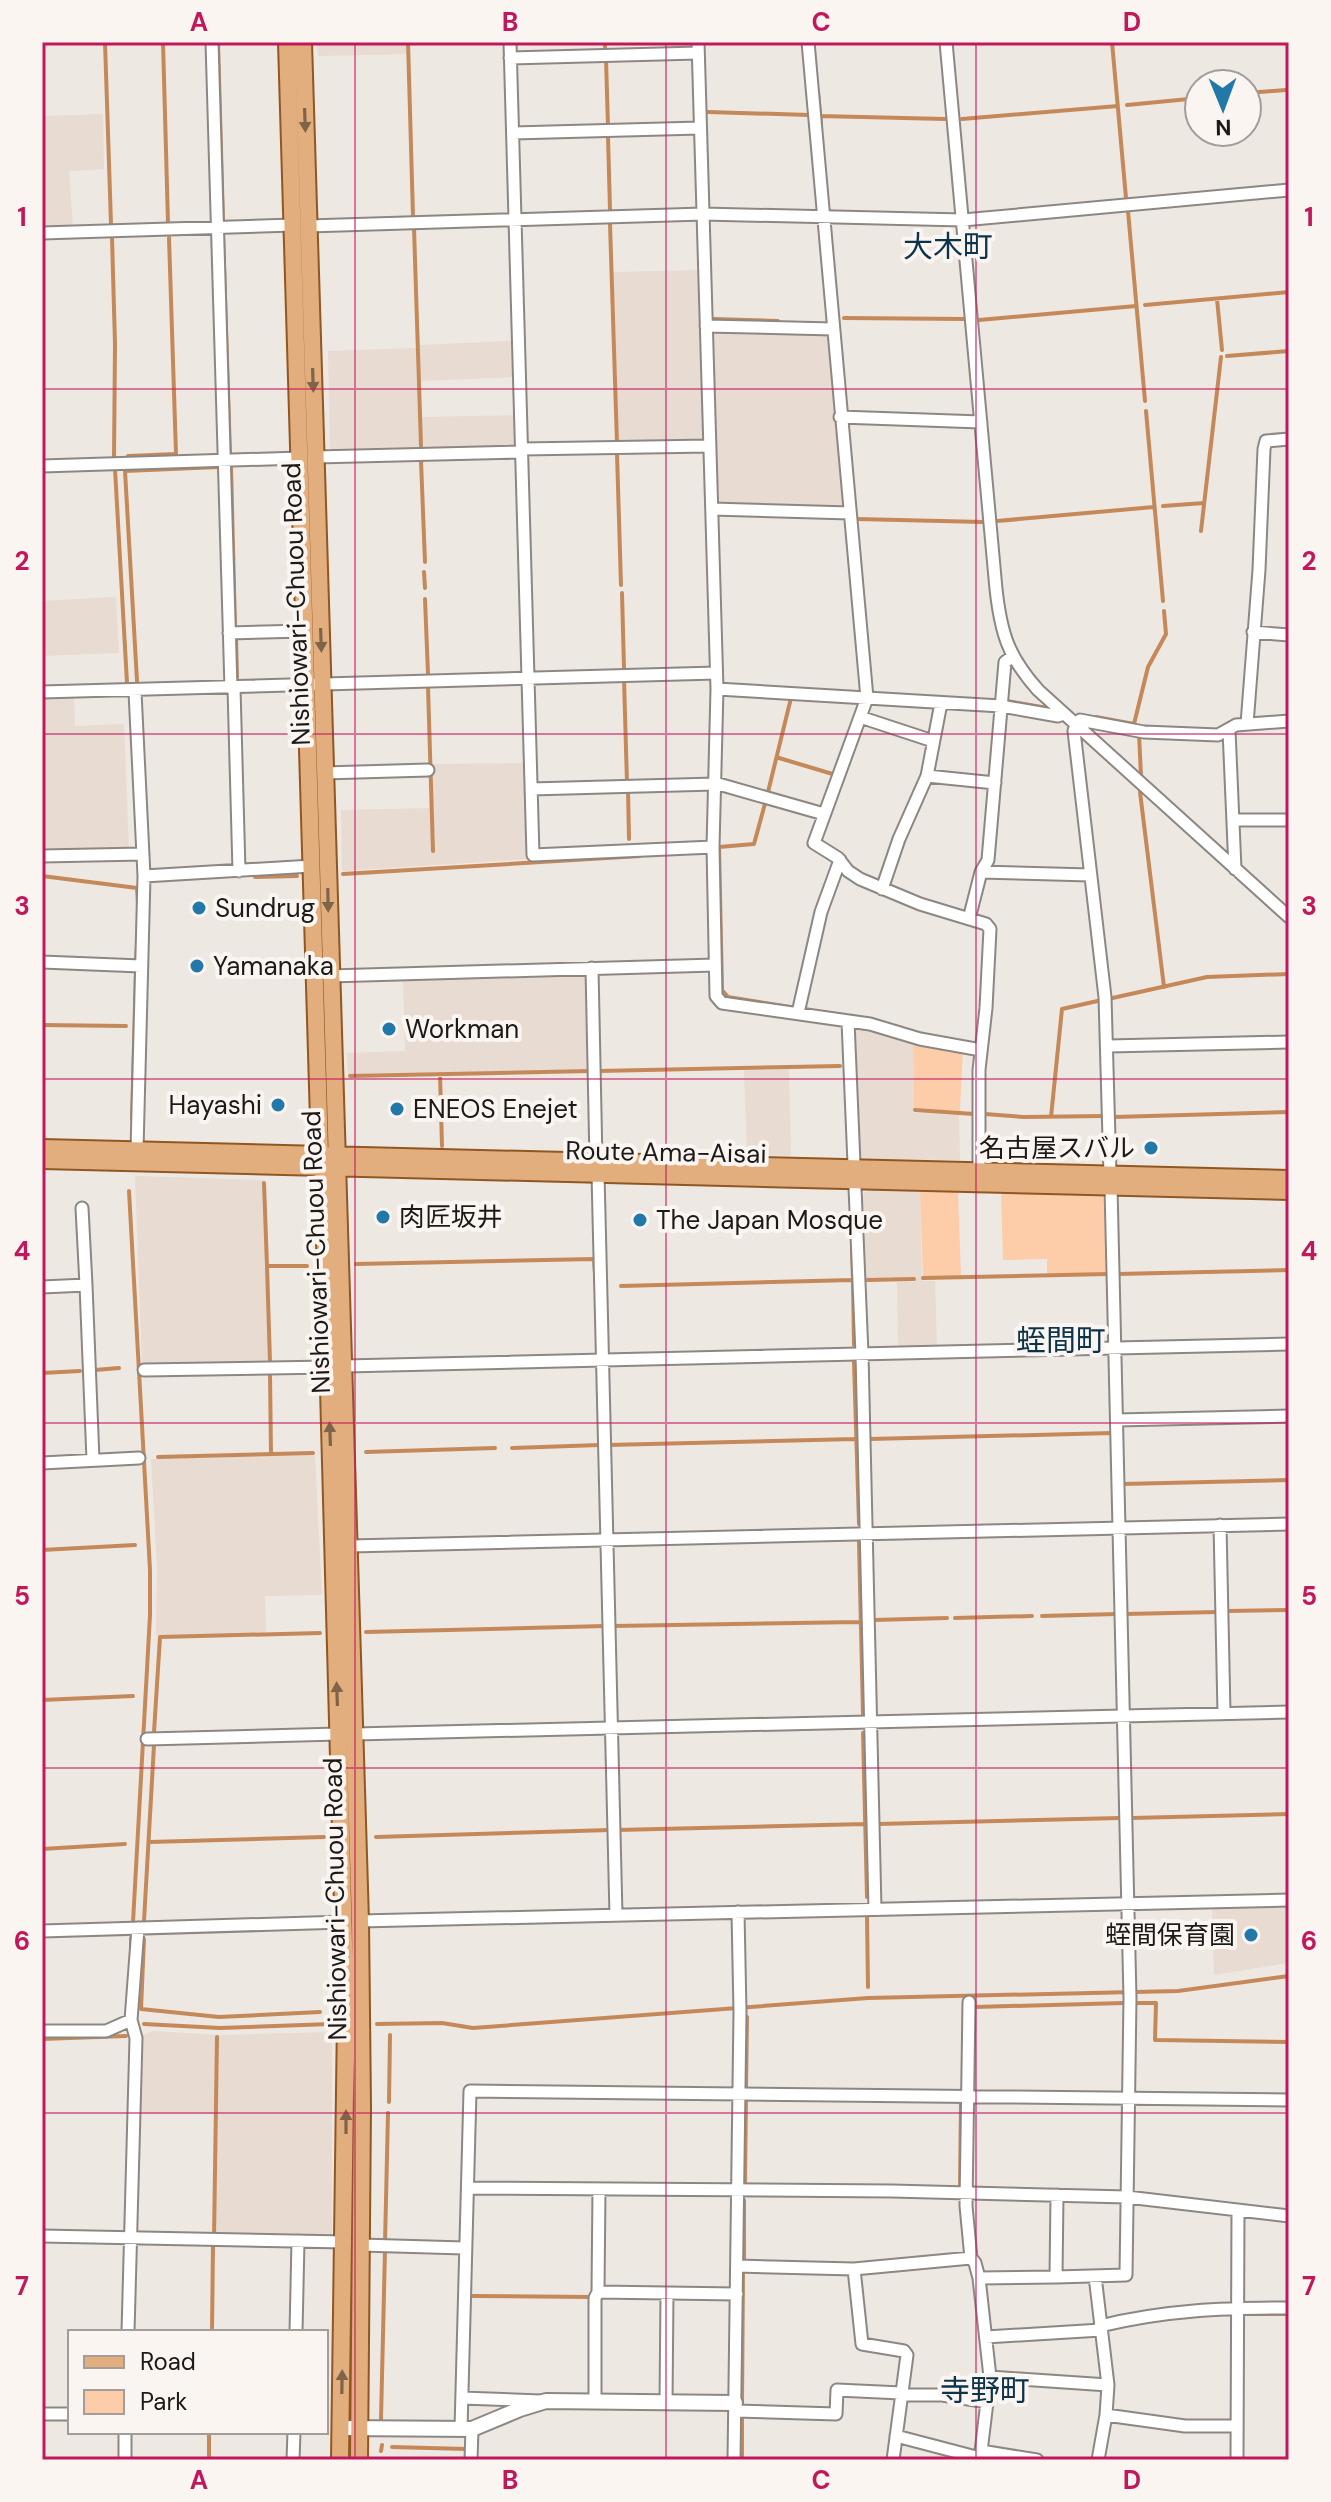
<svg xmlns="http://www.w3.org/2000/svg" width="1331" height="2502" font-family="'DM Sans','Noto Sans JP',sans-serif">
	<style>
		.built { fill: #e8dbd2 }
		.green { fill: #fdcda9 }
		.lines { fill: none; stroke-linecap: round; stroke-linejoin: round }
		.stream { stroke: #c58959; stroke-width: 4 }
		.minor-casing { stroke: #8c8783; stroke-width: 15 }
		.tertiary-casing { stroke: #8c8783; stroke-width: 18 }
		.primary-casing { stroke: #905722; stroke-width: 20 }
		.minor { stroke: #fff; stroke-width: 11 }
		.tertiary { stroke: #fff; stroke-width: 14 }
		.primary { stroke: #e2ae7d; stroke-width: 16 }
		.oneway { fill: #7f644a }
		.grid { fill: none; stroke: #c2185b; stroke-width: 2; stroke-opacity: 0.55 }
		.poi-dot { fill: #2278a8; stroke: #fbf5f1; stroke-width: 3 }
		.labels { text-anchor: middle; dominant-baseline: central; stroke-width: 8; stroke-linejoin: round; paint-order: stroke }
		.street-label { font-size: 26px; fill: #1c1a18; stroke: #fbf5f1 }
		.poi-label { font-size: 26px; fill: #1c1a18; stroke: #fbf5f1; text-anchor: start }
		.quarter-label { font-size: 30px; fill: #0b334a; stroke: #fbf5f1 }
		.neatline { fill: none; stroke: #c2185b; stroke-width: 3 }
		.grid-label { font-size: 26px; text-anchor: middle; font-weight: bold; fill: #c2185b }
	</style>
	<rect width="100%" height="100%" fill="#eee8e3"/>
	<path class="built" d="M 317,42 L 406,42 L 407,54 L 318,56 Z
		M 103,114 L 104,169 L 69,171 L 73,227 L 42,228 L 42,116 Z
		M 701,270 L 704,440 L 619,444 L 613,272 Z
		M 717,331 L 824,334 L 829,338 L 844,505 L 839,508 L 721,505 L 718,500 L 713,334 Z
		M 512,341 L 515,377 L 420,381 L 419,345 Z
		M 416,348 L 419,449 L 334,451 L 330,448 L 328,351 Z
		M 516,415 L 517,441 L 513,446 L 422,449 L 421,417 Z
		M 116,597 L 119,653 L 42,656 L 42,601 Z
		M 74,697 L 75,726 L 124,724 L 129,850 L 42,852 L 42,698 Z
		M 528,763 L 530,859 L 342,871 L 341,810 L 433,808 L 432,764 Z
		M 587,974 L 591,1069 L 348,1075 L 347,1053 L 405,1051 L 403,979 Z
		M 856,1026 L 913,1041 L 914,1113 L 959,1115 L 960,1160 L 863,1159 L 857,1153 Z
		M 789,1069 L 791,1156 L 747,1155 L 744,1070 Z
		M 135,1176 L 263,1180 L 269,1364 L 142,1367 Z
		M 868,1190 L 920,1191 L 922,1281 L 935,1281 L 937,1347 L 898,1348 L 897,1282 L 914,1282 L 914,1278 L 865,1278 L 863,1194 Z
		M 315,1455 L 322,1595 L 265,1596 L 266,1634 L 156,1636 L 157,1568 L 151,1459 Z
		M 1289,1904 L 1289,1963 L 1214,1975 L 1212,1906 Z
		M 153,2031 L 221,2035 L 332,2032 L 332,2238 L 215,2237 L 217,2114 L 136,2114 L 138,2037 Z"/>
	<path class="green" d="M 913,1041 L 963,1050 L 960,1111 L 914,1108 Z
		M 920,1191 L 958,1192 L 961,1276 L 923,1277 Z
		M 1001,1193 L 1106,1196 L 1109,1200 L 1110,1273 L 1047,1274 L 1047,1259 L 1003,1260 Z"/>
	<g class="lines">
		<path class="stream" d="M 105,42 L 111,224
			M 163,42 L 168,223
			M 218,42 L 223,221
			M 408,42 L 413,216
			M 605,42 L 605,51
			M 1112,42 L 1126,198
			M 606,59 L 608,127
			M 818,93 L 821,124
			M 1247,93 L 1286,90
			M 1127,105 L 1199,98
			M 708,112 L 809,115
			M 820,116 L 945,119
			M 962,119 L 1118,106
			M 608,136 L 610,210
			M 1128,211 L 1145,401
			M 610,224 L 617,443
			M 414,228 L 421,446
			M 223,234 L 230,454
			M 112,237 L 115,344 L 114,458
			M 1217,299 L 1222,350
			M 1145,305 L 1289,292
			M 844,318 L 964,319
			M 714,319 L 778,321
			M 979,320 L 1136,306
			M 1227,356 L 1289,351
			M 1146,411 L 1163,601
			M 617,454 L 621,585
			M 128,456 L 176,454 L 169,238
			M 421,461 L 425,562
			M 231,466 L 235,628
			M 115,469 L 127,683
			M 1163,506 L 1204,503
			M 856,519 L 983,522
			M 997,521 L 1154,507
			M 1201,531 L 1221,357
			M 424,572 L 425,588
			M 622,593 L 624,668
			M 425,599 L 428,674
			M 236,637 L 237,678
			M 624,679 L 627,783
			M 137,681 L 125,471 L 219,467
			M 428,687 L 433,851
			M 1007,701 L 1047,708
			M 1096,717 L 1134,724 L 1148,667 L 1166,634 L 1164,611
			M 1139,734 L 1141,776
			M 779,758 L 836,775
			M 628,790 L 629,839
			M 768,792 L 791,698
			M 1140,792 L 1164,987
			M 766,800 L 754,844 L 719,847 L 722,990 L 728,997 L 796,1008
			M 343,874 L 640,856
			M 42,876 L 137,888 L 138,904
			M 255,877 L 297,876
			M 136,962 L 137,945
			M 1108,999 L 1207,977 L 1289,974
			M 42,1025 L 126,1026
			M 599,1071 L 840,1066
			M 440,1074 L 442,1146
			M 350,1076 L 590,1071
			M 915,1110 L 974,1114
			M 985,1114 L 1024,1117 L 1105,1116
			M 1051,1117 L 1062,1009 L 1102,1000
			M 1114,1117 L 1289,1112
			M 132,1120 L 136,969
			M 264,1183 L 267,1266 L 307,1266
			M 129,1191 L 150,1570 L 150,1615 L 133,1922
			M 852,1247 L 853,1280
			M 356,1264 L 594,1259 L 596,1287
			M 267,1266 L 270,1362
			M 1118,1274 L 1289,1270
			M 923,1278 L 1108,1274
			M 867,1280 L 914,1279
			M 621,1286 L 853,1280 L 854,1345
			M 854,1362 L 859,1524
			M 95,1370 L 119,1368
			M 42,1373 L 80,1371
			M 270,1375 L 271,1454
			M 870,1439 L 1112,1433 L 1112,1435
			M 608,1445 L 856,1439
			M 512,1448 L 600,1445
			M 366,1452 L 495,1448
			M 158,1457 L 313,1453
			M 1122,1484 L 1289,1480
			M 859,1542 L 863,1714
			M 42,1550 L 135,1545
			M 1227,1611 L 1289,1610
			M 1125,1614 L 1218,1612
			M 1042,1616 L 1117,1614
			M 955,1618 L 1032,1616
			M 874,1620 L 947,1618
			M 613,1626 L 860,1622
			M 366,1632 L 605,1626
			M 42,1700 L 133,1696
			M 154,1732 L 160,1637 L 320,1633
			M 863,1733 L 867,1897
			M 1132,1818 L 1289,1814
			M 878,1824 L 1120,1818
			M 617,1830 L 865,1824
			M 376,1837 L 610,1830
			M 150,1842 L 324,1837
			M 42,1849 L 125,1844
			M 867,1917 L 868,1987
			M 144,1921 L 154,1745
			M 144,1939 L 141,2009 L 219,2017 L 320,2012
			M 131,1948 L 131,1938
			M 1134,2003 L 1156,2003 L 1155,2040 L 1289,2042
			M 975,2007 L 1124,2003
			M 144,2024 L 220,2028 L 331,2024
			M 377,2024 L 442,2023 L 473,2028 L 868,1998 L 1178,1991 L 1289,1976
			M 42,2039 L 126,2036
			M 746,2088 L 747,2017
			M 389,2102 L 390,2035
			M 1139,2104 L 1152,2104
			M 745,2182 L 746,2097
			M 960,2188 L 961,2101
			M 214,2238 L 217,2037
			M 385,2243 L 388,2113
			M 744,2260 L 744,2200
			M 472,2296 L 591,2297
			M 1244,2314 L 1289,2314
			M 212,2332 L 213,2245 L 226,2245
			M 742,2405 L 743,2272
			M 381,2419 L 385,2250
			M 392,2447 L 467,2449
			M 381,2451 L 382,2445
			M 209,2460 L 209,2432
			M 742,2460 L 742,2418"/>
		<g class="minor-casing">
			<path id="minor" d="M 212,42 L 231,688
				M 510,42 L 533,855 L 713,847
				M 698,42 L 717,689 L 713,847 L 716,996 L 722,1003 L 870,1024 L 920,1039 L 981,1050
				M 808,42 L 867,698 L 814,843 L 838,858 L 848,871 L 860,879 L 920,904 L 986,924 L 990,929 L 986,1008 L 979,1070 L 979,1171
				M 946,42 L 996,589 C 1001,634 1008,656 1038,690 L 1289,917
				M 510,58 L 698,53
				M 513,133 L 700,128
				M 308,226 L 703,214 L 963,220 L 1289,190
				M 42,233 L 293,225
				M 706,326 L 833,329
				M 840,417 L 981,422
				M 522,449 L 710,446
				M 316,457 L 522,452
				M 42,466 L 300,458
				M 712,509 L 850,513
				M 1253,632 L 1289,635
				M 229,633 L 305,631
				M 234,688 L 239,871
				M 717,689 L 1001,706 L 1058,716 L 1064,714
				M 42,692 L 716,673
				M 135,692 L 144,876 L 137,1150
				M 860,717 L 933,741
				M 1076,724 L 1074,731 L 1105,997 L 1110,1174
				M 1076,724 L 1080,720 L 1144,732 L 1218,735 L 1236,725 L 1289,721
				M 1247,724 L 1259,570 L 1264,449 L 1266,441 L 1289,439
				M 1229,730 L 1235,869
				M 324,773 L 428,770
				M 927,776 L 995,783
				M 715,783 L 824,814
				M 531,789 L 715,784
				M 1233,820 L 1289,820
				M 42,856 L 143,854
				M 981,872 L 1090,875
				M 144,876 L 312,866
				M 882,889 L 899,839 L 927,776 L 941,703
				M 969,919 L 981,872 L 988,860 L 1005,662 L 1012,657
				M 42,962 L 141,966
				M 592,968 L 596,1161
				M 330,976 L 715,965
				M 798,1013 L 821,912 L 840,860
				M 848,1021 L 862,1354 L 875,1909
				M 1108,1046 L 1289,1042
				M 598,1174 L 616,1915
				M 82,1208 L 86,1285
				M 42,1287 L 86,1285 L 93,1460
				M 345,1366 L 1289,1344
				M 144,1370 L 328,1367
				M 1117,1420 L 1289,1416
				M 42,1463 L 139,1458
				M 1220,1525 L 1224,1713
				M 350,1546 L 1289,1524
				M 355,1734 L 1289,1712
				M 147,1739 L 338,1734
				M 360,1921 L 1289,1900
				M 42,1931 L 344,1922
				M 969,2002 L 966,2206 L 971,2258 L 975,2263 L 979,2278 L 990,2377 L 980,2460
				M 42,2031 L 106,2031 L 131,2020
				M 468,2188 L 892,2191 L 1127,2197 L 1289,2216
				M 1057,2195 L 1056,2277 L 1126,2275 L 1130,1998 L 1111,1187
				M 42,2236 L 345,2242
				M 361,2245 L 464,2248
				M 737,2266 L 854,2269 L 971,2258
				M 854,2269 L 862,2344 L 904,2351 L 907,2355 L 893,2460
				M 1095,2276 L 1108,2385 L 1106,2415 L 1098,2460
				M 979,2278 L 1056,2277
				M 598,2292 L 737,2294
				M 1100,2326 C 1165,2310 1223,2308 1289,2308
				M 128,2332 L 136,2038 L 131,2020 L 138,1928
				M 296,2332 L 298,2241
				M 986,2337 L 1101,2330
				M 990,2377 L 1108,2385
				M 901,2395 L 942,2395 L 988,2402
				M 462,2398 L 541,2401
				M 595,2402 L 595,2298 L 598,2292 L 599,2189
				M 666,2403 L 667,2293
				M 735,2411 L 836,2414 L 837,2390 L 901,2393
				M 42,2414 L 70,2414
				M 1106,2415 L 1185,2426 L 1237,2426
				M 461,2429 L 470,2091 L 1289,2100
				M 896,2436 L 980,2458
				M 981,2451 L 1037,2460
				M 125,2460 L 125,2432
				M 293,2460 L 294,2432
				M 471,2460 L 472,2429
				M 734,2460 L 740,2012 L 738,1912
				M 1237,2460 L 1238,2210"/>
		</g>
		<g class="tertiary-casing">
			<path id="tertiary" d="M 341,2428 L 472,2429 L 520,2409 L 546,2401 L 735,2403"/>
		</g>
		<g class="primary-casing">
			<path id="primary" d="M 287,42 L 320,1154 L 323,1167 L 346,2017 L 340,2460
				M 303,42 L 360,1921 L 362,2107 L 359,2460
				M 42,1148 L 1289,1179
				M 42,1160 L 1289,1191"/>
		</g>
		<use href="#minor" class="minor"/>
		<use href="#tertiary" class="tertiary"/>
		<use href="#primary" class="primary"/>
	</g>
	<defs><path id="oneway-solid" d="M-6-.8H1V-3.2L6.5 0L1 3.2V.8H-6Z" transform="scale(2)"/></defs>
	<g class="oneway">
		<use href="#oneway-solid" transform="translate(305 120) rotate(88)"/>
		<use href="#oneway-solid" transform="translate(313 380) rotate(88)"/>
		<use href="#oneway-solid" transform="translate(321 640) rotate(88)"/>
		<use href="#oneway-solid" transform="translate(328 900) rotate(89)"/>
		<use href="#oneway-solid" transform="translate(330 1434) rotate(-92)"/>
		<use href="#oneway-solid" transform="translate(337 1694) rotate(-92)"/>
		<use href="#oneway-solid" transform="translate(346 2122) rotate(-90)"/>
		<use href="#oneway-solid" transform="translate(342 2382) rotate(-89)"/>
	</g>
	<path class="grid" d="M 355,42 L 355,2460M 666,42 L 666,2460M 976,42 L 976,2460M 42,389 L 1289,389M 42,734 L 1289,734M 42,1079 L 1289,1079M 42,1423 L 1289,1423M 42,1768 L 1289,1768M 42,2113 L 1289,2113"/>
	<g class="poi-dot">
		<circle cx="199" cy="908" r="8"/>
		<circle cx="197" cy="966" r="8"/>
		<circle cx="389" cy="1029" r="8"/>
		<circle cx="278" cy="1105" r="8"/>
		<circle cx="397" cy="1109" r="8"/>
		<circle cx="1151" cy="1148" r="8"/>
		<circle cx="383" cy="1217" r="8"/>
		<circle cx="640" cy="1220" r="8"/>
		<circle cx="1251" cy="1935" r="8"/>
	</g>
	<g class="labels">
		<g class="street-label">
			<text transform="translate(296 604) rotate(-92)">Nishiowari-Chuou Road</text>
			<text transform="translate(666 1152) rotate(1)">Route Ama-Aisai</text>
			<text transform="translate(316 1252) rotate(-92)">Nishiowari-Chuou Road</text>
			<text transform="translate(335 1899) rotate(-91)">Nishiowari-Chuou Road</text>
		</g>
		<g class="poi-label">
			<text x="215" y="908">Sundrug</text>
			<text x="213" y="966">Yamanaka</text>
			<text x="405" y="1029">Workman</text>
			<text x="262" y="1105" text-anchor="end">Hayashi</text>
			<text x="413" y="1109">ENEOS Enejet</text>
			<text x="1135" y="1148" text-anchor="end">名古屋スバル</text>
			<text x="399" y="1217">肉匠坂井</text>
			<text x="656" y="1220">The Japan Mosque</text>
			<text x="1235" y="1935" text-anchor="end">蛭間保育園</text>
		</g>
		<g class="quarter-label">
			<text x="948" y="246">大木町</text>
			<text x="1061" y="1340">蛭間町</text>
			<text x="985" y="2390">寺野町</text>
		</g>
	</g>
	<rect width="1331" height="2502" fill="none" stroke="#fbf5f1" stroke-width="88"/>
	<rect x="68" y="2330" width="260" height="104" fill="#fbf5f1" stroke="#a29d9a" stroke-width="2"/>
	<rect x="84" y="2356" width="40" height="12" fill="#e2ae7d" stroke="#a29d9a" stroke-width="2"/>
	<text x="140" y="2370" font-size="24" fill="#1c1a18">Road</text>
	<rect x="84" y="2390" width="40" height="24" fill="#fdcda9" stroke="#a29d9a" stroke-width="2"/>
	<text x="140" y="2410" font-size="24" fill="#1c1a18">Park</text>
	<g transform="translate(1223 108) rotate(179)"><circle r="38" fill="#fbf5f1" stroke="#a29d9a" stroke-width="2"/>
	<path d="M0-6L14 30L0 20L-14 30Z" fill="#2278a8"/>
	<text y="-12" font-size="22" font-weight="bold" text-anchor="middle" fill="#1c1a18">N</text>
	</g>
	<rect x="44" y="44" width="1243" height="2414" class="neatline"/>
	<g class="grid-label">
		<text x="199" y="31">A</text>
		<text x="510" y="31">B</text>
		<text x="821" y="31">C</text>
		<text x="1132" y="31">D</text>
		<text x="22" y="226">1</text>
		<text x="1309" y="226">1</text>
		<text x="22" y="570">2</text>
		<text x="1309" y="570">2</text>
		<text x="22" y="915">3</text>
		<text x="1309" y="915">3</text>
		<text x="22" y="1260">4</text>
		<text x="1309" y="1260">4</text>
		<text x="22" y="1605">5</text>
		<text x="1309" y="1605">5</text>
		<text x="22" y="1950">6</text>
		<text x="1309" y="1950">6</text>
		<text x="22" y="2295">7</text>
		<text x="1309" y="2295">7</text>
		<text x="199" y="2489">A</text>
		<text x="510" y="2489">B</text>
		<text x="821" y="2489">C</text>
		<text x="1132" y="2489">D</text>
	</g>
</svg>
